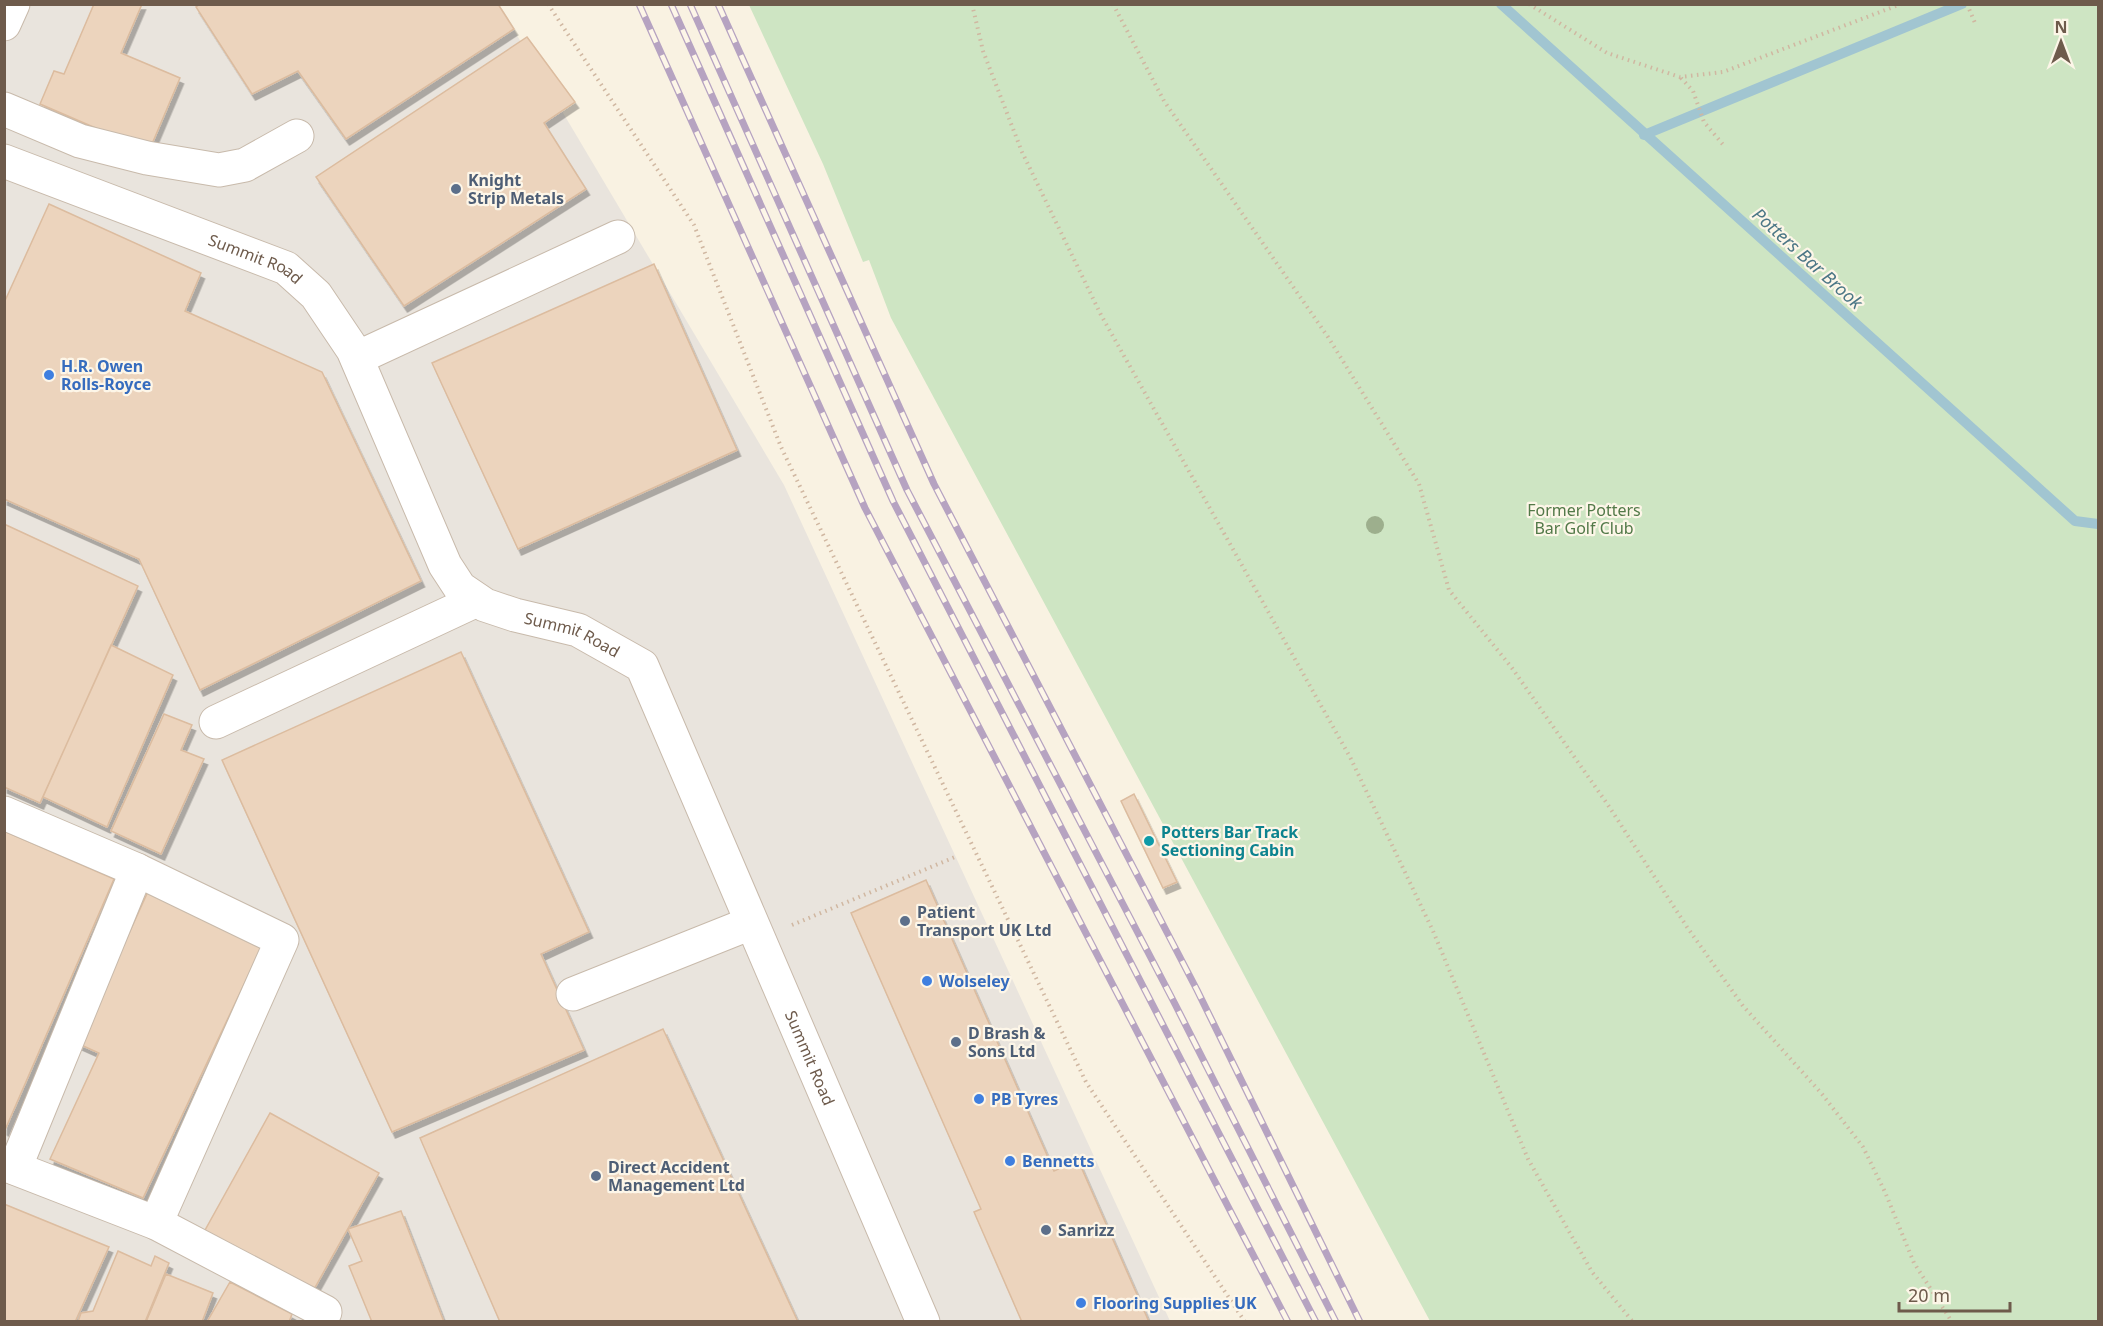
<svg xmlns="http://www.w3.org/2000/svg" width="2103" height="1326" font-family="'Noto Sans',sans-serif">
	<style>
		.industrial { fill: #e9e4dd }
		.green { fill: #cee5c3 }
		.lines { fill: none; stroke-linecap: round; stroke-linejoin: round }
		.stream { stroke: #a1c5d1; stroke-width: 10 }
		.building { fill: #ecd4bd; stroke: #dcbc9f; stroke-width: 1.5; filter: url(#shadow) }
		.minor-casing { stroke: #c8baab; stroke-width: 35 }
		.path { stroke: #d0b7a1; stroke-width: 4; stroke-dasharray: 1.5 4.5; stroke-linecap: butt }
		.minor { stroke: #fff; stroke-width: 33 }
		.rail-casing { stroke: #b6a3c1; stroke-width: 7 }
		.rail { stroke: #fdf6e8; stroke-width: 4.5; stroke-dasharray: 14; stroke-linecap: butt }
		.tree { fill: #9daf8d }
		.service-dot { fill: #5c6f8a; stroke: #fdf6e8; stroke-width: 2 }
		.shop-dot { fill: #3f7fe0; stroke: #fdf6e8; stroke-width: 2 }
		.culture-dot { fill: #0f9aa8; stroke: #fdf6e8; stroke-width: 2 }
		.labels { text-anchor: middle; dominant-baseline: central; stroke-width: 4.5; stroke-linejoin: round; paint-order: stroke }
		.service-label { font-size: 16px; font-weight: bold; fill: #4e5e75; stroke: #fdf6e8; text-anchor: start }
		.street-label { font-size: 16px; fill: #6e5b4c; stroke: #fdf6e8 }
		.shop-label { font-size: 16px; font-weight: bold; fill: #366cbe; stroke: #fdf6e8; text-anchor: start }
		.park-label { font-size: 16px; fill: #527948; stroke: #fdf6e8 }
		.culture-label { font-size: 16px; font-weight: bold; fill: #0d838f; stroke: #fdf6e8; text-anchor: start }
		.water-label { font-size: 18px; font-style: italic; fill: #4c7786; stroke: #fdf6e8 }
	</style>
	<defs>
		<filter id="shadow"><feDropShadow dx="3.5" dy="6" stdDeviation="0" flood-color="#0004"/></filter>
	</defs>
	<rect width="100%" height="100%" fill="#f9f2e2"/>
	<path class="industrial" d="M 5,5 L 499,5 L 784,485 L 1170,1321 L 5,1322 Z"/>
	<path class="green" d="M 749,5 L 2098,5 L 2098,1321 L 1430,1321 L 891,318 L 869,260 L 863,262 L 823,164 Z"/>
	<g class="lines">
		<path class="stream" d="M 1501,4 L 2075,521 L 2098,524
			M 1644,135 L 1962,4"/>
	</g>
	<path class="building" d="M 94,4 L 142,4 L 121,53 L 180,78 L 149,151 L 40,104 L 54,71 L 64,74 Z
		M 200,4 L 498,4 L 514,29 L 346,139 L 298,71 L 252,94 L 196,7 Z
		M 527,37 L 575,102 L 544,123 L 586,189 L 404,306 L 316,177 Z
		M 49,204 L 201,273 L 185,311 L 322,372 L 421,581 L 200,690 L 139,559 L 4,499 L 4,303 Z
		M 654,264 L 737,450 L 518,549 L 432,363 Z
		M 4,524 L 138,586 L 40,803 L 4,787 Z
		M 111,645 L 173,675 L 107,827 L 43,797 Z
		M 461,652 L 589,932 L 541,954 L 584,1050 L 392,1132 L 222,760 Z
		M 164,714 L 192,725 L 181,750 L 204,759 L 161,854 L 111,831 Z
		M 1134,794 L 1177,882 L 1163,888 L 1121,801 Z
		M 4,831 L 114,879 L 5,1130 L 4,1129 Z
		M 926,880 L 1054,1171 L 1078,1160 L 1149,1322 L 1022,1322 L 974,1212 L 981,1209 L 851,913 Z
		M 150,887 L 265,940 L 143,1198 L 50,1159 L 99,1053 L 79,1044 Z
		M 663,1029 L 798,1322 L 500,1322 L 420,1138 Z
		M 270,1113 L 379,1173 L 313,1291 L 204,1232 Z
		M 4,1204 L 109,1247 L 75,1322 L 4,1322 Z
		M 401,1211 L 444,1322 L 372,1322 L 349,1266 L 362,1261 L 348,1229 Z
		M 118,1251 L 151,1266 L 155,1256 L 169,1263 L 145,1322 L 78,1322 L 81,1313 L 93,1311 Z
		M 166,1274 L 213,1293 L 202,1322 L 146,1322 Z
		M 230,1282 L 292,1314 L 289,1322 L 207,1322 Z"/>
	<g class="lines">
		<g class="minor-casing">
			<g id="minor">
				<path d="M 4,24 L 13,4"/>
				<path d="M 4,109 L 80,141 L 147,158 L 219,170 L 245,165 L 297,136"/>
				<path id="s1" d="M 4,161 L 286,268 L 316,295 L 353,350 L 445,565 L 460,588 L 485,605 L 515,615 L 578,630 L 642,666 L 923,1322"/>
				<path d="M 357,358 L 618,237"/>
				<path d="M 216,722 L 477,600"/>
				<path d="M 4,813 L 137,870 L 282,940 L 156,1223"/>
				<path d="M 573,994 L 751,923"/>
				<path d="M 4,1164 L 156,1223 L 325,1312"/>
				<path d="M 15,1168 L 137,870"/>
			</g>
		</g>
		<path class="path" d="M 548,4 L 694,225 L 781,447 L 1086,1082 L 1245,1322
			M 972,4 L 983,51 L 1022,152 L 1101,315 L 1350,757 L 1433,931 L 1528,1159 L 1592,1272 L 1633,1322
			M 1113,4 L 1164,101 L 1328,337 L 1419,484 L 1449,590 L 1512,668 L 1608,805 L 1687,927 L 1743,1006 L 1822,1094 L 1863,1147 L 1885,1192 L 1914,1263 L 1952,1322
			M 1529,4 L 1607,53 L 1680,77 L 1723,72 L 1901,4
			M 1967,4 L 1975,23
			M 1681,78 L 1693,91 L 1704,122 L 1725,147
			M 792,925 L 955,857"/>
		<use href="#minor" class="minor"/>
		<g class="rail-casing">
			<path id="rail" d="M 639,4 L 865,508 L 1288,1322
				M 671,4 L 893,501 L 1316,1322
				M 690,4 L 907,490 L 1175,1004 L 1336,1322
				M 718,4 L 934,484 L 1197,990 L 1360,1322"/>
		</g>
		<use href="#rail" class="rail"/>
	</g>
	<circle class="tree" cx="1375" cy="525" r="9"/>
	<g class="service-dot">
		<circle cx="456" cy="189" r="6"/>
		<circle cx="905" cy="921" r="6"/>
		<circle cx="956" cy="1042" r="6"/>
		<circle cx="596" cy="1176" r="6"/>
		<circle cx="1046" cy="1230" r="6"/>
	</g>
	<g class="shop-dot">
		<circle cx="49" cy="375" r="6"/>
		<circle cx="927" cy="981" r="6"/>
		<circle cx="979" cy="1099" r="6"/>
		<circle cx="1010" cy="1161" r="6"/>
		<circle cx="1081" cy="1303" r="6"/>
	</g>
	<circle class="culture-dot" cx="1149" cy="841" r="6"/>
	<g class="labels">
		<g class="service-label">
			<text x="468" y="180">Knight<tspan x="468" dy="18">Strip Metals</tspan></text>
			<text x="917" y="912">Patient<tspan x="917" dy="18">Transport UK Ltd</tspan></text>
			<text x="968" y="1033">D Brash &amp;<tspan x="968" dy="18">Sons Ltd</tspan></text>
			<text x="608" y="1167">Direct Accident<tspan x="608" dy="18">Management Ltd</tspan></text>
			<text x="1058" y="1230">Sanrizz</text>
		</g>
		<g class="street-label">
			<text stroke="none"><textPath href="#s1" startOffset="270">Summit Road</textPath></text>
			<text stroke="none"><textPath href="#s1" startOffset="792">Summit Road</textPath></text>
			<text stroke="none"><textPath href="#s1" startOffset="1296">Summit Road</textPath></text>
		</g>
		<g class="shop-label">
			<text x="61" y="366">H.R. Owen<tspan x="61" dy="18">Rolls-Royce</tspan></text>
			<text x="939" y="981">Wolseley</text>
			<text x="991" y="1099">PB Tyres</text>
			<text x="1022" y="1161">Bennetts</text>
			<text x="1093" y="1303">Flooring Supplies UK</text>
		</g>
		<g class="park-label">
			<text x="1584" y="510">Former Potters<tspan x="1584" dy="18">Bar Golf Club</tspan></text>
		</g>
		<g class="culture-label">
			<text x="1161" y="832">Potters Bar Track<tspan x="1161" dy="18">Sectioning Cabin</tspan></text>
		</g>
		<g class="water-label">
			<text transform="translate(1808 258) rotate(42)">Potters Bar Brook</text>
		</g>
	</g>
	<rect width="2103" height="1326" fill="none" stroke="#6e5b4c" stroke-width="12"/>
	<g transform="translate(2061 42)" stroke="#fdf6e8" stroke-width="4.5" paint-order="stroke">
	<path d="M0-4.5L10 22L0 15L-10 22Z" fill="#6e5b4c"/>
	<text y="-9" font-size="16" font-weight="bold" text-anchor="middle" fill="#6e5b4c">N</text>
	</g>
	<path d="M1899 1302v9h111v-9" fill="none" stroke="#6e5b4c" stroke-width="3"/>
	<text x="1908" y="1302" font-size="18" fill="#6e5b4c" stroke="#fdf6e8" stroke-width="4.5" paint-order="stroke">20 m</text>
</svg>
